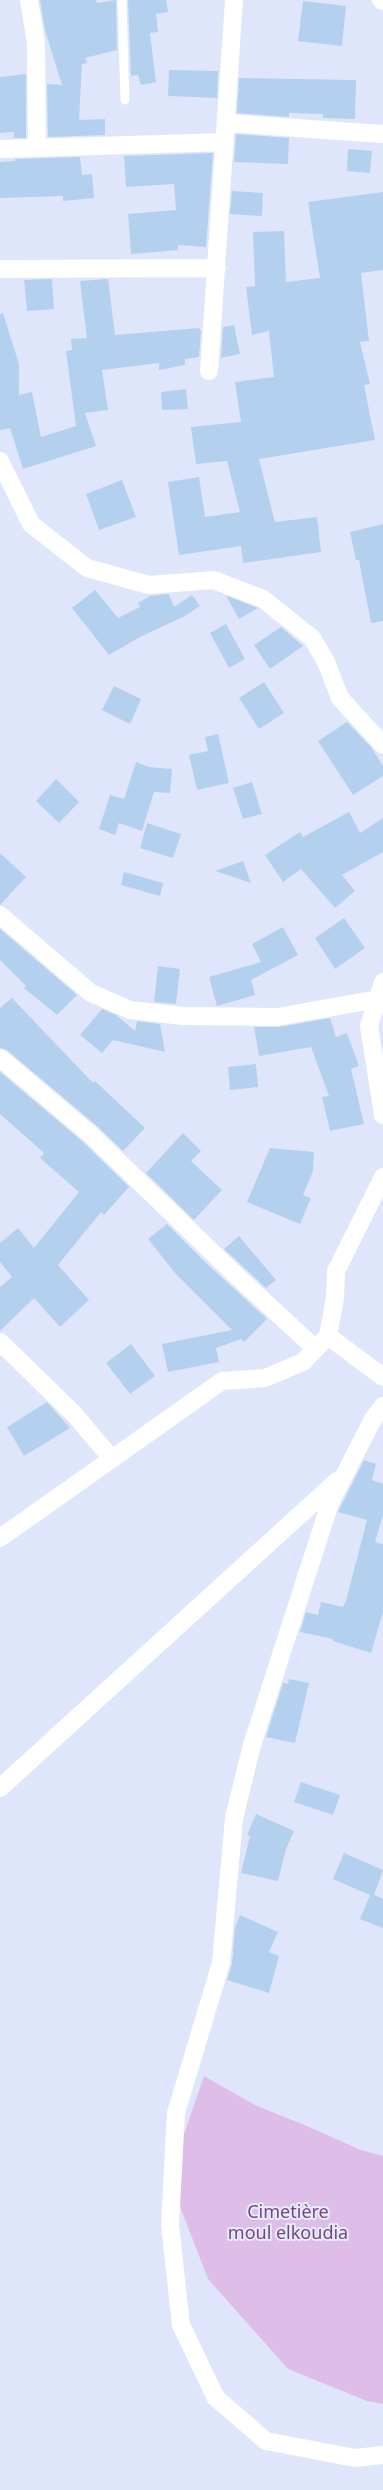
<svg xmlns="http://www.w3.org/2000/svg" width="383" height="2490" font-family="'Noto Sans',sans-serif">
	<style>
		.green { fill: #debee9 }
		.building { fill: #b4d0ef }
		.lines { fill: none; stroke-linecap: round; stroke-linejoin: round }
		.lane { stroke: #fff; stroke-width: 9 }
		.street { stroke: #fff; stroke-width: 18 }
		.labels { text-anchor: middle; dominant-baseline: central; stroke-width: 4; stroke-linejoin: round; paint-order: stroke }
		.park-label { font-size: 18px; fill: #7a4484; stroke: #e5ecff }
	</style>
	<rect width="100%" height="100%" fill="#dfe6fc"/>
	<path class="green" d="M 204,2076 L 257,2106 L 307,2126 L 361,2150 L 383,2156 L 383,2404 L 367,2401 L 288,2369 L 208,2279 L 179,2204 L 182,2140 Z"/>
	<path class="building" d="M 40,0 L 96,0 L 97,3 L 116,0 L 117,50 L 85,58 L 87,63 L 82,64 L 79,120 L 105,119 L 105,135 L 48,137 L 47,84 L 62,85 L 45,30 Z
		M 128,0 L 166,0 L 168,12 L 156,14 L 158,32 L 150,33 L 156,82 L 141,85 L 138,75 L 131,76 Z
		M 303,1 L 346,6 L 342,46 L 298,41 Z
		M 169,70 L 218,71 L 217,98 L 168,96 Z
		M 26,74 L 26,138 L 14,138 L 14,132 L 0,133 L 0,77 Z
		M 239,78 L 356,80 L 355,119 L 323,118 L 323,114 L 289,113 L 289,117 L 237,113 Z
		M 236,134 L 289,138 L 288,164 L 234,162 Z
		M 348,149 L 372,151 L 370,173 L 347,171 Z
		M 213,153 L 206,247 L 178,245 L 178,250 L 131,254 L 128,214 L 176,210 L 174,184 L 126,187 L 124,156 Z
		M 80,157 L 82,175 L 92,174 L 94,198 L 63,201 L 63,196 L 0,198 L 0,162 L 15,161 L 15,159 Z
		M 232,191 L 263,193 L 262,216 L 230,214 Z
		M 383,192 L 383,270 L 361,273 L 369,341 L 360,342 L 370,384 L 364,385 L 375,440 L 259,459 L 275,522 L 317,517 L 321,552 L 243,563 L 241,546 L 179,555 L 168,482 L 199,477 L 205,517 L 240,512 L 227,461 L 196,464 L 191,427 L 241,422 L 235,382 L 274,377 L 269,331 L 252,335 L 246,287 L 255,286 L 253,232 L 284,231 L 286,282 L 320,278 L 308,202 Z
		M 52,279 L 54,309 L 27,311 L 24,280 Z
		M 108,279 L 115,335 L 199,328 L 201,331 L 199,357 L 185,359 L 185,365 L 159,370 L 159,363 L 102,370 L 108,410 L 85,413 L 96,446 L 23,469 L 10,428 L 0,430 L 0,314 L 3,313 L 19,364 L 19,395 L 32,392 L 41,437 L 76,426 L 66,351 L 72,350 L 71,339 L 87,338 L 80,281 Z
		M 234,325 L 240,354 L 221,358 L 223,327 Z
		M 186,389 L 188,409 L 162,410 L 161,392 Z
		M 122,480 L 136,517 L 99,530 L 86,494 Z
		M 383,524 L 383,621 L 371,623 L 359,560 L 356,560 L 350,532 Z
		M 95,590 L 118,618 L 140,607 L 138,603 L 150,596 L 169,594 L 174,607 L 192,595 L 200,606 L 185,616 L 140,637 L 109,655 L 72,608 Z
		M 226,596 L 227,596 L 258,608 L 239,619 Z
		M 226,624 L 245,659 L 229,668 L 210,633 Z
		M 281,627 L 303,646 L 270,669 L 254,645 Z
		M 264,682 L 284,713 L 259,729 L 239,698 Z
		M 114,686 L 141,699 L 130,724 L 102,710 Z
		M 347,722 L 371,747 L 383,766 L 383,776 L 353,795 L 318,741 Z
		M 218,734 L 229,783 L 197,790 L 189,755 L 208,751 L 205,737 Z
		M 136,762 L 149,767 L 172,769 L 170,793 L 154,792 L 142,831 L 119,823 L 115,835 L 99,829 L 110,795 L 124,799 Z
		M 56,779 L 79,802 L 59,823 L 36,801 Z
		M 252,782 L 262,814 L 243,819 L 233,788 Z
		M 349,812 L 360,833 L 383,818 L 383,852 L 342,875 L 355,891 L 335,908 L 301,869 L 283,882 L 265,855 L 300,832 L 303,837 Z
		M 147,823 L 181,834 L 173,858 L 140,848 Z
		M 0,853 L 26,877 L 0,905 Z
		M 243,861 L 251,883 L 215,871 Z
		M 124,872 L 163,883 L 160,896 L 121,885 Z
		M 344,918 L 365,948 L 335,969 L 315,938 Z
		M 283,927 L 298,955 L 251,980 L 255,995 L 217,1006 L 209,977 L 261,962 L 252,944 Z
		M 0,929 L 77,995 L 57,1015 L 24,988 L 26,986 L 0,960 Z
		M 158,966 L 180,969 L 176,1004 L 154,1002 Z
		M 12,998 L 93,1083 L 95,1081 L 145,1128 L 123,1151 L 97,1126 L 7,1050 L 0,1048 L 0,1008 Z
		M 102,1009 L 116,1015 L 135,1031 L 137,1021 L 160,1024 L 165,1052 L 113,1040 L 102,1053 L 80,1035 Z
		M 330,1018 L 336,1037 L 347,1033 L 359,1066 L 351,1069 L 364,1124 L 330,1131 L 322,1097 L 329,1096 L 311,1047 L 259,1056 L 254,1027 L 279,1027 Z
		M 256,1064 L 258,1087 L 230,1090 L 228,1067 Z
		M 0,1072 L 83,1142 L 129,1187 L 104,1215 L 101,1212 L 58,1265 L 89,1300 L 60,1327 L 34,1298 L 0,1331 L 0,1287 L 12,1277 L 0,1262 L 0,1243 L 18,1228 L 34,1248 L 79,1192 L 40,1158 L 44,1153 L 0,1114 Z
		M 183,1133 L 201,1151 L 191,1161 L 222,1190 L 194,1220 L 146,1173 Z
		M 270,1148 L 314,1152 L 313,1171 L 303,1195 L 311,1198 L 300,1224 L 247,1202 Z
		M 167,1224 L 206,1263 L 267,1319 L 244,1342 L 241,1339 L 216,1348 L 219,1362 L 168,1372 L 162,1344 L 232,1330 L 175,1273 L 148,1239 Z
		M 239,1236 L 276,1280 L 266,1288 L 224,1249 Z
		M 131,1344 L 155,1376 L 130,1394 L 106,1363 Z
		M 47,1402 L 70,1428 L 24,1456 L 7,1427 Z
		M 364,1460 L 376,1464 L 372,1480 L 383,1484 L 383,1515 L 375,1542 L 383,1544 L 383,1612 L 371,1653 L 333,1641 L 333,1639 L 300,1632 L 306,1612 L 318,1615 L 321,1602 L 343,1607 L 346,1601 L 367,1520 L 338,1512 Z
		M 289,1679 L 309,1683 L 295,1743 L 266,1737 L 283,1683 L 288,1684 Z
		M 301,1782 L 340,1795 L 333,1815 L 294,1802 Z
		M 256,1814 L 294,1831 L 286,1849 L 278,1881 L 241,1873 L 250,1836 L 247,1835 Z
		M 344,1853 L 383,1870 L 374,1895 L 383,1899 L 383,1928 L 360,1919 L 370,1895 L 333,1879 Z
		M 240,1915 L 278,1932 L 269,1952 L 279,1956 L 269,1993 L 227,1980 L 232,1964 L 235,1928 Z"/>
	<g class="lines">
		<path class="lane" d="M 122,0 L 125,100"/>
		<path class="street" d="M 29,0 L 36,43 L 37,148
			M 381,0 L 383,1
			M 226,123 L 383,134
			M 0,149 L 225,142
			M 0,269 L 217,268
			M 209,371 L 234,0
			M 0,461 L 31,524 L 87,568 L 149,585 L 214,580 L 263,599 L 312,638 L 326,662 L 340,698 L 383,745
			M 0,915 L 91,993 L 130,1010 L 183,1016 L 277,1017 L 378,999
			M 383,982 L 369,1026 L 383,1115
			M 0,1058 L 90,1134 L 241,1280 L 316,1349
			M 328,1336 L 383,1377
			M 0,1342 L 74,1414 L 112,1459
			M 383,1406 L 373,1419 L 330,1503 L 252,1745 L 234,1818 L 221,1963 L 176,2113 L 170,2225 L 181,2325 L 216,2398 L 266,2441 L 355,2458 L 383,2455
			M 0,1538 L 222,1381 L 265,1378 L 303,1362 L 328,1336 L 335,1298 L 336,1271 L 383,1177
			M 0,1788 L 337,1481"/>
	</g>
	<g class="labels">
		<g class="park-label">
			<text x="288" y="2211">Cimetière<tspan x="288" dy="21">moul elkoudia</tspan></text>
		</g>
	</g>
</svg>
